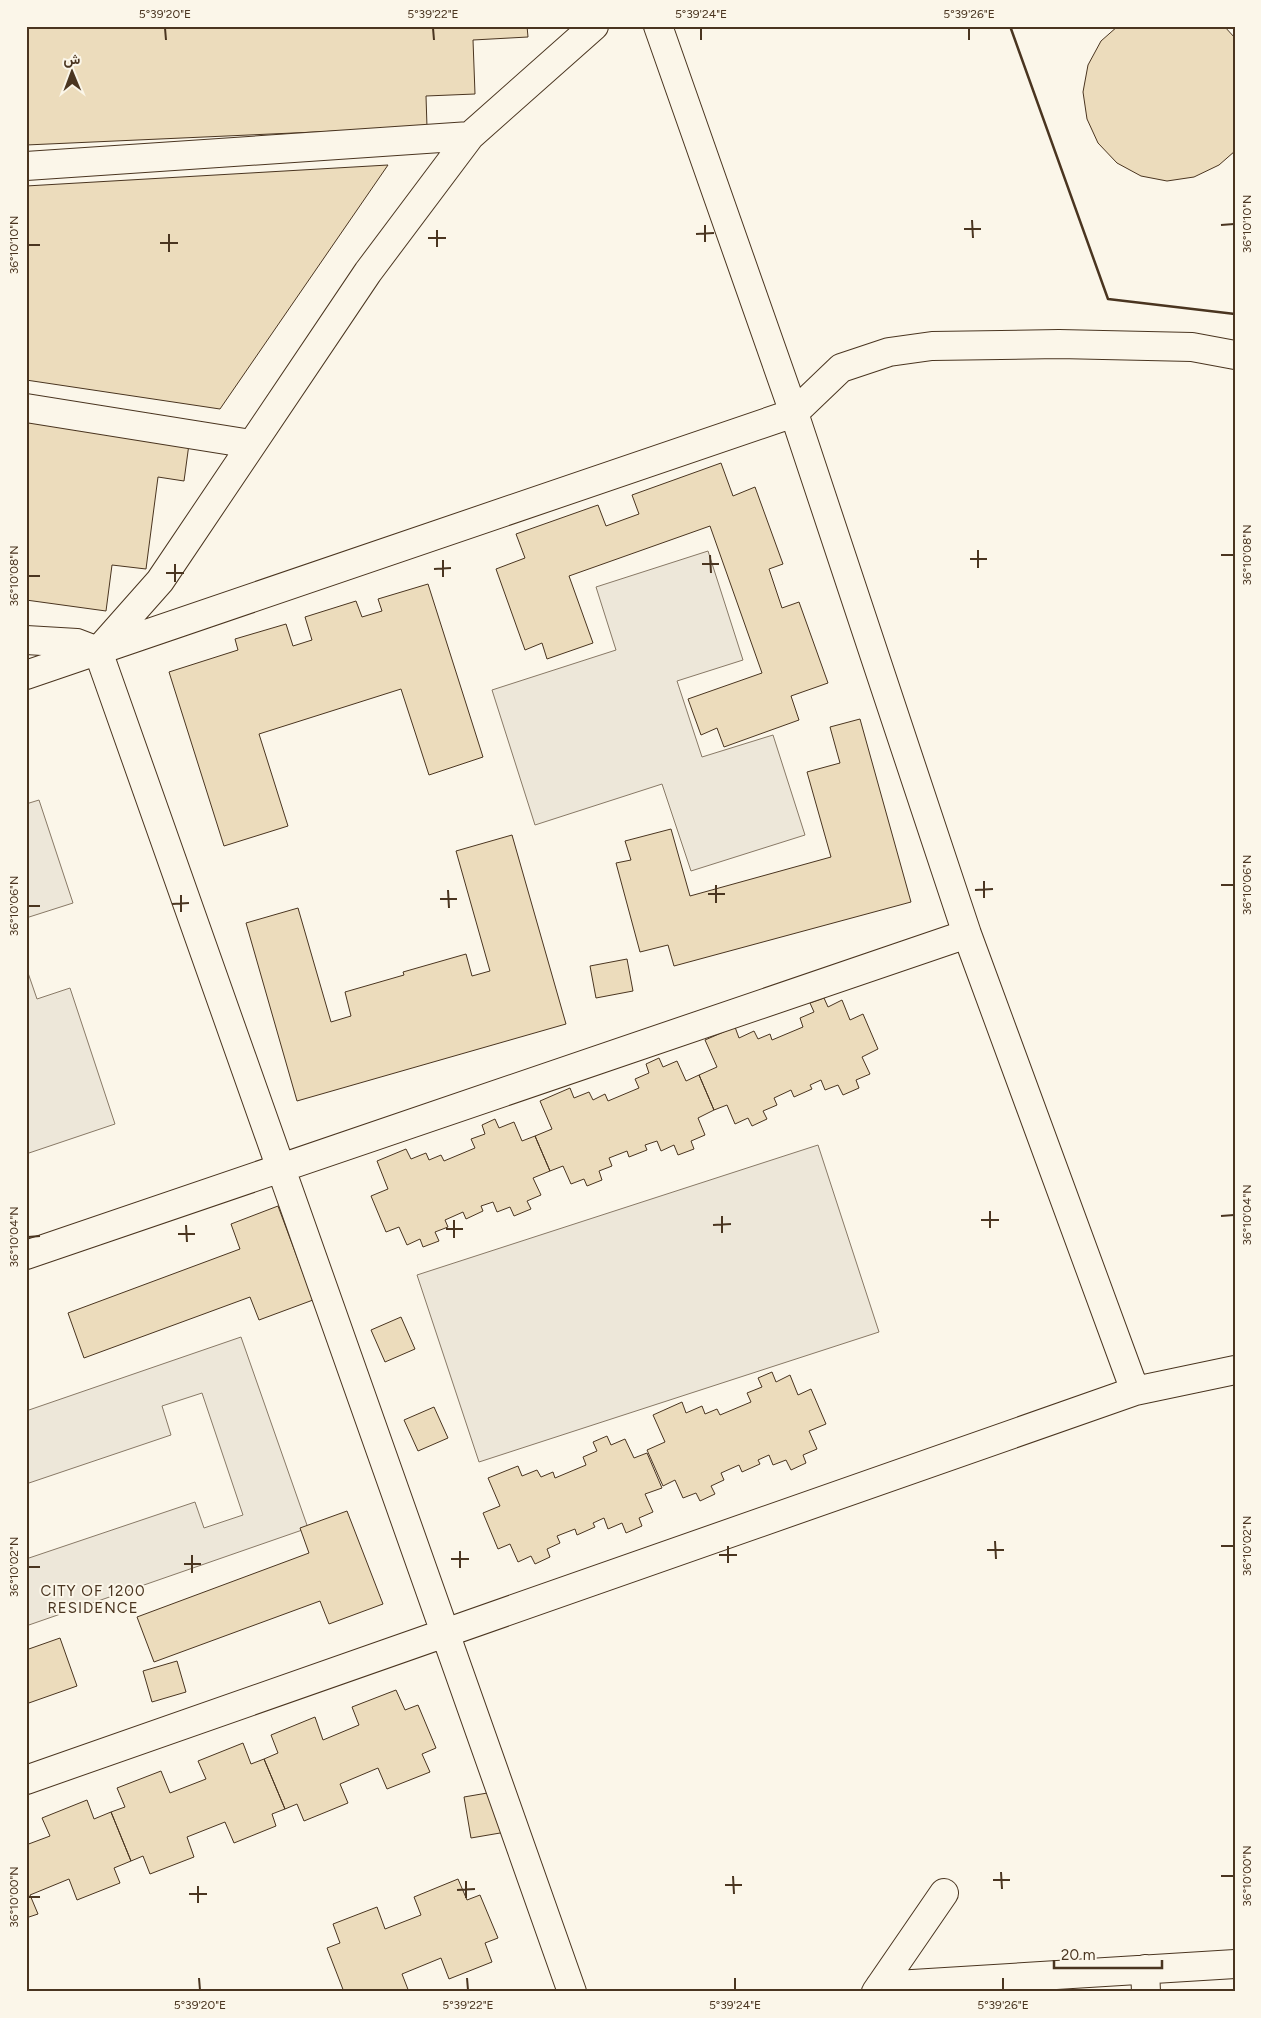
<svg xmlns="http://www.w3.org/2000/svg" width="1261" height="2018" font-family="Figtree,Vazirmatn,sans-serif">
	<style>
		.parking { fill: #ede7d9; stroke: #887966 }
		.building { fill: #ecdcbc; stroke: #4a3520 }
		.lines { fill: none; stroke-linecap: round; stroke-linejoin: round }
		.minor-casing { stroke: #4a3520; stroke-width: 30 }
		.minor { stroke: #fbf6e9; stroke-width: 28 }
		.wall { stroke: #4a3520; stroke-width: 2.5 }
		.ticks { fill: none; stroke: #4a3520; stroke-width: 2 }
		.labels { text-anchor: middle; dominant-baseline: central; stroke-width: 4; stroke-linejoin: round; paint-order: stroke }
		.neighbourhood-label { font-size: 15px; letter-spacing: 1px; fill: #4a3520; stroke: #fbf6e9 }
		.neatline { fill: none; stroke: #4a3520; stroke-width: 2 }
		.ticks-label { font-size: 12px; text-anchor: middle; fill: #4a3520 }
	</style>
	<rect width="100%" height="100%" fill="#fbf6e9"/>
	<path class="parking" d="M 708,551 L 743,660 L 677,681 L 702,757 L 773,735 L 805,835 L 691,871 L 662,784 L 535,825 L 492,690 L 616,650 L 596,587 Z
		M 39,800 L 73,903 L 26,918 L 26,804 Z
		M 26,967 L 37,999 L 70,988 L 115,1124 L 26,1154 Z
		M 818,1145 L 879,1332 L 479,1462 L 417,1275 Z
		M 241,1337 L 308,1528 L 26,1626 L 26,1559 L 195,1502 L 204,1528 L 243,1515 L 202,1393 L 162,1406 L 171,1435 L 26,1484 L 26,1411 Z"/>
	<path class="building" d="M 26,26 L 527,26 L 528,37 L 473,40 L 475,94 L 426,96 L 427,127 L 26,145 Z
		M 1118,26 L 1224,26 L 1235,38 L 1235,151 L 1219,165 L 1194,177 L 1167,181 L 1141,176 L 1117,163 L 1098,143 L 1087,119 L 1083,92 L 1088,65 L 1101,41 Z
		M 388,165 L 220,409 L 26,380 L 26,186 Z
		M 26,422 L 189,444 L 184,481 L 158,477 L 146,569 L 112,565 L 106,611 L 26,600 Z
		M 721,463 L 733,496 L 755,487 L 783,564 L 769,569 L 782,608 L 799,602 L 828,683 L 791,696 L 799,720 L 724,747 L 717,728 L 701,735 L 688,699 L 762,673 L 710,526 L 569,576 L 593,643 L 547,659 L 542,643 L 525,650 L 496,569 L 525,558 L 516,534 L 598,505 L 606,526 L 639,514 L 632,495 Z
		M 428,584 L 483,757 L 429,775 L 401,689 L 259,734 L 288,826 L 224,846 L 169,672 L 238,650 L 235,639 L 286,624 L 293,646 L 312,640 L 305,617 L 356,601 L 362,617 L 382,611 L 378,599 Z
		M 860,719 L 911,902 L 674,966 L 668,945 L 640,952 L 616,863 L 631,860 L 625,841 L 671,829 L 690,896 L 831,857 L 807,772 L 840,763 L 830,727 Z
		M 512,835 L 566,1024 L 297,1101 L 246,923 L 298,908 L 331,1022 L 351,1016 L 345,992 L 404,975 L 403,972 L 466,954 L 472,976 L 490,971 L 456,851 Z
		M 627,959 L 633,991 L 596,998 L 590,966 Z
		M 824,998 L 828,1007 L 842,1000 L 850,1020 L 863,1014 L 878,1049 L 862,1057 L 870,1074 L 856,1080 L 859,1088 L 843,1095 L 838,1085 L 825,1090 L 821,1080 L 810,1085 L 812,1089 L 794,1097 L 791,1090 L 774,1098 L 777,1105 L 763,1111 L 767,1119 L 752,1126 L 748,1118 L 735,1124 L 727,1105 L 714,1110 L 699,1075 L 717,1067 L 705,1040 L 735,1027 L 739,1038 L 754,1031 L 758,1039 L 770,1034 L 772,1040 L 803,1027 L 800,1018 L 814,1012 L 810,1003 Z
		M 659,1058 L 663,1067 L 677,1061 L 686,1081 L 699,1075 L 714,1110 L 698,1118 L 705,1135 L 691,1141 L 694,1149 L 678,1155 L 674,1145 L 661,1151 L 657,1141 L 645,1145 L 647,1150 L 629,1157 L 627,1151 L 609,1158 L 612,1166 L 599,1171 L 602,1180 L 587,1186 L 584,1179 L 571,1184 L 563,1166 L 550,1171 L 535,1136 L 552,1129 L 540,1101 L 570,1088 L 574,1098 L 589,1092 L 593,1100 L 605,1094 L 608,1101 L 639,1088 L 635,1079 L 649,1073 L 646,1064 Z
		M 495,1119 L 499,1128 L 514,1122 L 522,1141 L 535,1136 L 550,1171 L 533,1178 L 541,1195 L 527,1201 L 531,1209 L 514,1216 L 510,1207 L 497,1212 L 493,1202 L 481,1206 L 483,1211 L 466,1219 L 463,1212 L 445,1220 L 448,1227 L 435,1232 L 439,1241 L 423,1247 L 420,1239 L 407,1245 L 399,1227 L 386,1232 L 371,1196 L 388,1189 L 377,1161 L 406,1149 L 411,1159 L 426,1153 L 429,1160 L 441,1155 L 444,1161 L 475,1148 L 471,1139 L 485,1134 L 482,1125 Z
		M 278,1206 L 313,1300 L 259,1320 L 250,1297 L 84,1358 L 68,1313 L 240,1249 L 231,1224 Z
		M 401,1317 L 415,1349 L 385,1362 L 371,1330 Z
		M 772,1372 L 776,1382 L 790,1375 L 798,1395 L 811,1389 L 826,1424 L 809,1431 L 817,1449 L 803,1455 L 806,1463 L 791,1470 L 786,1460 L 773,1465 L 769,1455 L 758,1460 L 760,1464 L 742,1472 L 739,1465 L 721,1473 L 724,1480 L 711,1486 L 715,1494 L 700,1501 L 696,1493 L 683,1498 L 675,1480 L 663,1486 L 647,1450 L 665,1442 L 653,1415 L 682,1402 L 686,1413 L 702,1406 L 705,1414 L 717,1409 L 720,1415 L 751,1402 L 747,1393 L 762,1387 L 758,1378 Z
		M 434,1407 L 448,1438 L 418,1451 L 404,1420 Z
		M 607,1436 L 611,1445 L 625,1439 L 634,1458 L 647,1453 L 662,1488 L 645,1494 L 653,1512 L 639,1518 L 642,1526 L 626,1533 L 622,1523 L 608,1529 L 604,1518 L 593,1523 L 595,1527 L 577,1535 L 575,1529 L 557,1536 L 560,1543 L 547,1549 L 550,1557 L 535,1564 L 531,1556 L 518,1562 L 510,1544 L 498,1549 L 483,1513 L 500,1506 L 488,1478 L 518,1466 L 522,1476 L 537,1470 L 541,1477 L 553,1472 L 555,1478 L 586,1465 L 583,1457 L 597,1451 L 593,1442 Z
		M 347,1511 L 383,1604 L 329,1624 L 320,1601 L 154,1662 L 137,1617 L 309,1553 L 300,1528 Z
		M 60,1638 L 77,1686 L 26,1704 L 26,1650 Z
		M 177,1661 L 186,1692 L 152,1702 L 143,1671 Z
		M 396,1690 L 405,1710 L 418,1705 L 436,1748 L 422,1754 L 430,1772 L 387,1789 L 378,1768 L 340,1784 L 348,1803 L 304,1821 L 297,1804 L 285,1809 L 264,1759 L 278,1753 L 271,1735 L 315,1717 L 323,1740 L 359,1725 L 352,1707 Z
		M 243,1743 L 251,1764 L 264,1759 L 285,1809 L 272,1814 L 276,1826 L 234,1843 L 225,1822 L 187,1837 L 194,1857 L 150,1874 L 143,1856 L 131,1861 L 111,1812 L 125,1807 L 117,1788 L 161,1771 L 170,1793 L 206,1779 L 198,1761 Z
		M 499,1791 L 506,1832 L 471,1838 L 464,1797 Z
		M 87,1800 L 94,1819 L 111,1812 L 131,1861 L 114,1868 L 120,1883 L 77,1900 L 69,1879 L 30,1895 L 38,1914 L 26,1918 L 26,1845 L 50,1836 L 42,1818 Z
		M 458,1879 L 467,1900 L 480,1895 L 498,1938 L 485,1943 L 492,1962 L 449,1979 L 441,1958 L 402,1974 L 409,1992 L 344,1992 L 327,1948 L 340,1943 L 333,1924 L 377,1907 L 385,1929 L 421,1915 L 414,1897 Z"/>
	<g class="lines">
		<g class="minor-casing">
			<path id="minor" d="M 26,166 L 470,136
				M 26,408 L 251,444
				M 26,640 L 77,643 L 98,651 L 160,581 L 368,272 L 470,136 L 594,26
				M 98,651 L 572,1992
				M 26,675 L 794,413 L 841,368 L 889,352 L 932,346 L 1059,344 L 1192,347 L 1235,355
				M 26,1255 L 967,934
				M 1135,1391 L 1235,1370
				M 26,1780 L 1135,1391 L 967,934 L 794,413 L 658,26
				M 1145,1969 L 1146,1992
				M 880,1986 L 1235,1964
				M 876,1992 L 944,1893"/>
		</g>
		<use href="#minor" class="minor"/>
		<path class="wall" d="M 1010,26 L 1108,299 L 1235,314"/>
	</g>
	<path class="ticks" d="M 165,28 L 166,40M 433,28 L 434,40M 701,28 L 701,40M 969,28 L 969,40M 972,220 L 973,238M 705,225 L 705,242M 1221,225 L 1234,224M 964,229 L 981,229M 437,230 L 437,247M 169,234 L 169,252M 696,234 L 714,233M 428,238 L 446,238M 160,243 L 178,243M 28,245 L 40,245M 978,550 L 978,568M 710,555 L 711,573M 1221,555 L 1234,555M 970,559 L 987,559M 443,560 L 443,577M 175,564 L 175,582M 702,564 L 719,564M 434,569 L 451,568M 166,573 L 184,573M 28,576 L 40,576M 984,881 L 984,898M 716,885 L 716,903M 1221,885 L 1234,885M 448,890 L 449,908M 975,890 L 993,889M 708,894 L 725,894M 181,895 L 181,912M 440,899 L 457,899M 172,904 L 189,903M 28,906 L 40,906M 990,1211 L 990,1228M 722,1216 L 722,1233M 1221,1216 L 1234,1215M 454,1220 L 454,1238M 981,1220 L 999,1220M 186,1225 L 187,1242M 713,1225 L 731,1224M 446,1229 L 463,1229M 178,1234 L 195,1234M 28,1237 L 40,1236M 995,1541 L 996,1559M 728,1546 L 728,1563M 1221,1546 L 1234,1546M 987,1550 L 1004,1550M 460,1551 L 460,1568M 192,1555 L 192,1573M 719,1555 L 737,1555M 451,1559 L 469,1559M 184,1564 L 201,1564M 28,1567 L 40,1567M 1001,1872 L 1002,1889M 733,1876 L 734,1894M 1221,1876 L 1234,1876M 993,1880 L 1010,1880M 466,1881 L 466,1898M 725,1885 L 742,1885M 198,1886 L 198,1903M 457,1890 L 475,1889M 189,1894 L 207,1894M 28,1897 L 40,1897M 199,1978 L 200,1990M 467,1978 L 468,1990M 735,1978 L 735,1990M 1003,1978 L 1003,1990"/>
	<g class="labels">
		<g class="neighbourhood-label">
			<text x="93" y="1591">CITY OF 1200<tspan x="93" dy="17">RESIDENCE</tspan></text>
		</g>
	</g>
	<rect width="1261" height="2018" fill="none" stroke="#fbf6e9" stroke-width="55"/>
	<g transform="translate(72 72) rotate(359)" stroke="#fbf6e9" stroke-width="4" paint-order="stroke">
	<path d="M0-4L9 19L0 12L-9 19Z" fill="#4a3520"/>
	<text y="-8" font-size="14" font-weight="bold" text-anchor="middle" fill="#4a3520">ش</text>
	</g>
	<path d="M1054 1960v8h108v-8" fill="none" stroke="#4a3520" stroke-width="2.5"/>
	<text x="1061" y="1960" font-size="15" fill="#4a3520" stroke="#fbf6e9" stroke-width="4" paint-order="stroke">20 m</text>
	<rect x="28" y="28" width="1206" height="1962" class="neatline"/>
	<g class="ticks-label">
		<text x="165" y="18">5°39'20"E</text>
		<text x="433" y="18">5°39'22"E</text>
		<text x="701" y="18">5°39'24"E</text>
		<text x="969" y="18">5°39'26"E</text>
		<text transform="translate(1247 224) rotate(-90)" y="4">36°10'10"N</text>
		<text transform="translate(14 245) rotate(-90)" y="4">36°10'10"N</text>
		<text transform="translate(1247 555) rotate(-90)" y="4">36°10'08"N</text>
		<text transform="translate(14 576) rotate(-90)" y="4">36°10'08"N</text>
		<text transform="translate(1247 885) rotate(-90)" y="4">36°10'06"N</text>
		<text transform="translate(14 906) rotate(-90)" y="4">36°10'06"N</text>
		<text transform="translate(1247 1215) rotate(-90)" y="4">36°10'04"N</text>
		<text transform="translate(14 1237) rotate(-90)" y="4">36°10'04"N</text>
		<text transform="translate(1247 1546) rotate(-90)" y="4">36°10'02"N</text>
		<text transform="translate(14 1567) rotate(-90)" y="4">36°10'02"N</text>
		<text transform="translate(1247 1876) rotate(-90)" y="4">36°10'00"N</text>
		<text transform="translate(14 1897) rotate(-90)" y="4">36°10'00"N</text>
		<text x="200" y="2009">5°39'20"E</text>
		<text x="468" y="2009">5°39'22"E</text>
		<text x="735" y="2009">5°39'24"E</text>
		<text x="1003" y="2009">5°39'26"E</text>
	</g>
</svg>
